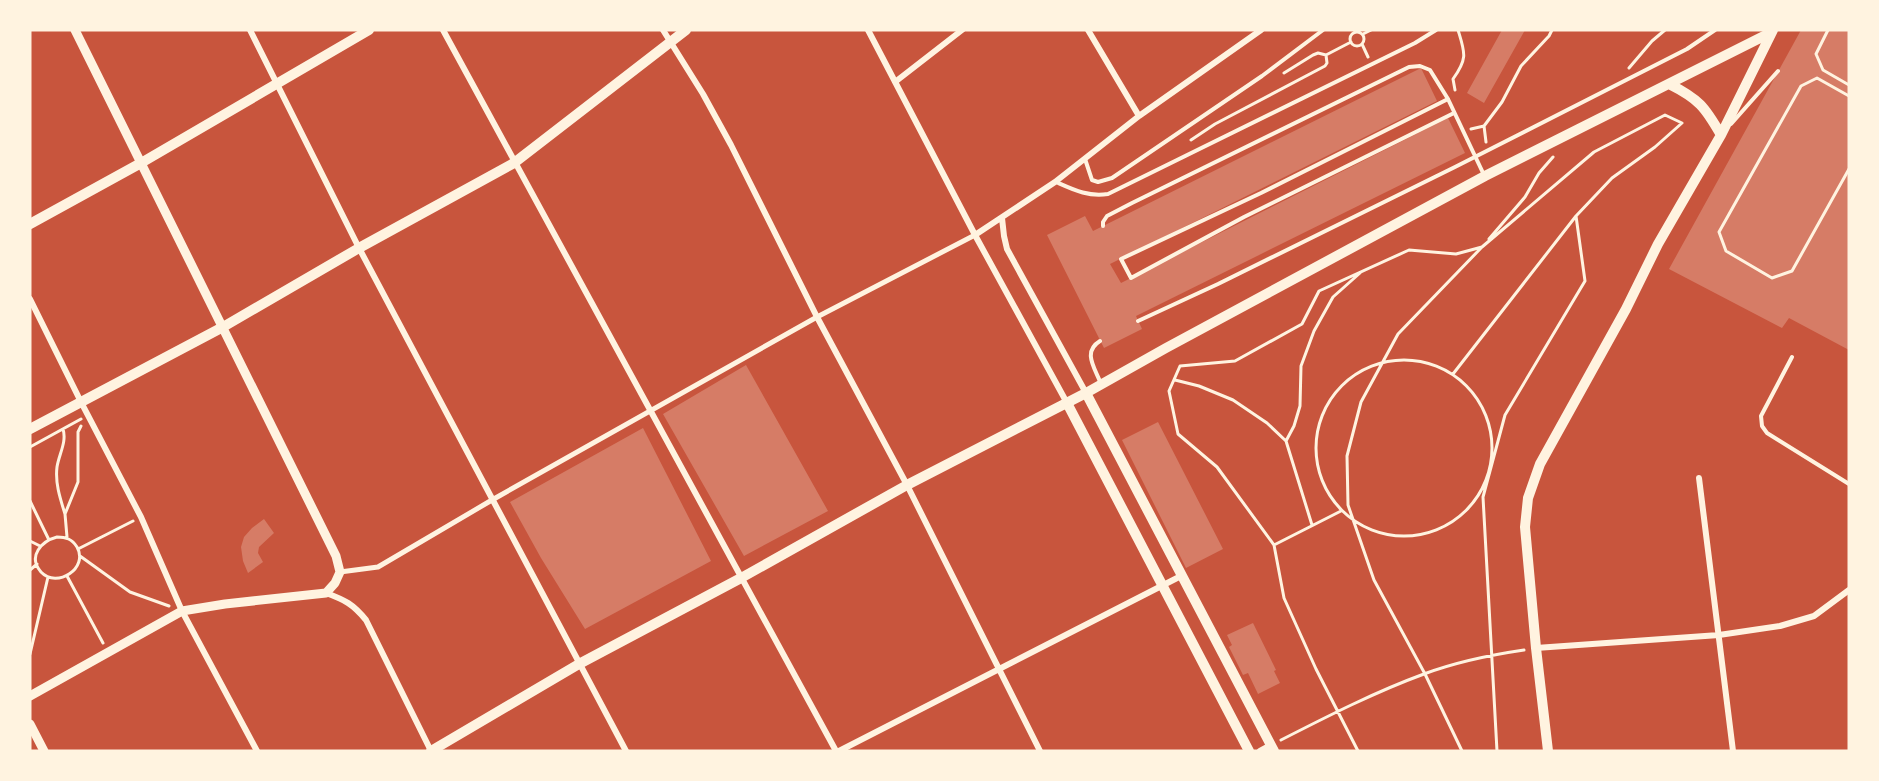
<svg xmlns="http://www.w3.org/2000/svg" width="1879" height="781" font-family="Arial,sans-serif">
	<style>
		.building { fill: #d67c66 }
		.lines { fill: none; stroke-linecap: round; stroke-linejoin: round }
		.path { stroke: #fff3e0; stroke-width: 3 }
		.service { stroke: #fff3e0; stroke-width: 4 }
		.pedestrian { stroke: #fff3e0; stroke-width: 5 }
		.minor { stroke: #fff3e0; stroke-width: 6 }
		.tertiary { stroke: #fff3e0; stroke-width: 9 }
		.secondary { stroke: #fff3e0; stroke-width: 10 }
	</style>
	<rect width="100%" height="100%" fill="#c8553d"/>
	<path class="building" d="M 1502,30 L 1525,30 L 1484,103 L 1467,93 Z
		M 1801,30 L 1849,30 L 1849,350 L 1789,318 L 1782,328 L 1669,269 Z
		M 1421,68 L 1437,101 L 1110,264 L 1121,283 L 1448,118 L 1465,153 L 1136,316 L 1142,329 L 1104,348 L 1047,235 L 1085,216 L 1093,231 Z
		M 746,365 L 828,511 L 744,556 L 663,414 Z
		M 1158,422 L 1223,549 L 1186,568 L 1122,440 Z
		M 643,428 L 711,561 L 585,629 L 541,558 L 510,502 Z
		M 264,519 L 274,533 L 259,547 L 258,553 L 263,562 L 248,573 L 243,561 L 241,547 L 244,537 L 252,528 Z
		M 1253,623 L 1276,670 L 1274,671 L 1280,683 L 1258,694 L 1248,673 L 1243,675 L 1229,647 L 1232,645 L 1227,635 Z"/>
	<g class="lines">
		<path class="path" d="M 1828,30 L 1816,54 L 1823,70 L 1849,85
			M1350 39a7 7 0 1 1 14 0a7 7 0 1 1-14 0Z
			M 1363,34 L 1371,30
			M 1362,44 L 1368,57
			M 1629,68 L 1652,41 L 1665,30
			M 1284,73 L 1313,55 L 1318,53 L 1326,55 L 1351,42
			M 1455,90 L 1453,79 C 1468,58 1465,53 1458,30
			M 1849,96 L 1817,78 L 1801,86 L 1719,232 L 1726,251 L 1772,278 L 1792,271 L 1849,169
			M 1484,126 L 1486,142
			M 1471,129 L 1484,126 L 1502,102 L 1521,66 L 1549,36 L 1552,30
			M 1191,140 L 1215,124 L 1325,66 L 1327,63 L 1326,55
			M 1489,239 L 1525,197 L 1539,173 L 1553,157
			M1316 448a88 88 0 1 1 176 0a88 88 0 1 1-176 0Z
			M 1453,374 L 1576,216
			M 1175,380 L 1199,386 L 1233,400 L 1267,423 L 1286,441 L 1312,525
			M 63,429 C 67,442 59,454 57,467 C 55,483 60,498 65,514
			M 1286,441 L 1294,426 L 1300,406 L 1301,366 L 1314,331 L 1333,297 L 1360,273
			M 30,447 L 81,419
			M 30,501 L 49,540
			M 57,537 C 66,537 72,539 77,547 C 89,568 57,589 41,572 C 27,556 42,541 57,537 Z
			M 67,537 L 65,514 L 78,482 L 78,432 L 81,426
			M 30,541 L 40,546
			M 1274,545 L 1341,511
			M 78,549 L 133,521
			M 80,556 L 130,592 L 169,606
			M 30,570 L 37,564
			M 67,576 L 103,643
			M 30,654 L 48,577
			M 1281,740 C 1328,716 1375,692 1424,674 C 1456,662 1490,655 1524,650
			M 1358,751 L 1316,669 L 1284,598 L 1274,545 L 1217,467 L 1178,434 L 1169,391 L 1180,366 L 1235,361 L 1302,324 L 1319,291 L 1409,250 L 1456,254 L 1482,247 L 1594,152 L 1665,115 L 1682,123 L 1655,147 L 1612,178 L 1576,216 L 1585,281 L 1505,415 L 1483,497 L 1497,751
			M 1462,751 L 1425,674 L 1374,580 L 1348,505 L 1347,456 L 1361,402 L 1398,334 L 1481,248"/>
		<path class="service" d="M 1448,99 L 1261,193 L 1121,259 L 1131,278 L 1244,217 L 1454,113
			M 1731,124 L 1778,71
			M 1085,159 L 1092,180 L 1098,182 L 1112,178 L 1262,76 L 1323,30
			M 1056,182 C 1074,190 1088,197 1108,194 L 1415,43 L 1436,30
			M 1103,226 L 1103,222 L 1107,216 L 1132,203 L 1409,67 L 1420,66 L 1430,70 L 1448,99 L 1484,175
			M 1138,321 L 1218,284 L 1455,167 L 1687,49 L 1715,30
			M 1100,341 C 1082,352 1095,368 1101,384
			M 1792,357 L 1761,416 L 1762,426 L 1767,433 L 1849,484"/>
		<path class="pedestrian" d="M 340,572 L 378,567 L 492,500 L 817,317 L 975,235"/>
		<path class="minor" d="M 250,30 L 359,248 L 626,751
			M 443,30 L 836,751
			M 663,30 L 703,94 L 731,145 L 817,317 L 907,485 L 1040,751
			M 868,30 L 975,235 L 1067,403
			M 1088,30 L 1139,116
			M 895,82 L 962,30
			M 1002,218 L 1004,236 L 1007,249 L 1086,393
			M 975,235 L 1055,182 L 1139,116 L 1261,30
			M 30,299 L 81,402 L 141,517 L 182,611 L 257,751
			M 1699,478 L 1733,751
			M 326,593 C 345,600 353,604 366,620 L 431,751
			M 1536,648 L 1719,635 L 1780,626 L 1814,616 L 1849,590
			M 839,751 L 1181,576
			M 1260,751 L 1271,745"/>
		<path class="tertiary" d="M 30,696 L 182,611 L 225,604 L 326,593 L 335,583 L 340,572 L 336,556 L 75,30
			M 30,724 L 44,751"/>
		<path class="secondary" d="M 1669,84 C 1699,99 1705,107 1721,135
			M 30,224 L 141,163 L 369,30
			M 1086,393 L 1274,751
			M 1067,403 L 1249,751
			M 30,429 L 223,327 L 359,248 L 514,163 L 686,30
			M 431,751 L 579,664 L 741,578 L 907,485 L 1086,393 L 1166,348 L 1485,176 L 1772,32
			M 1548,751 L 1536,648 L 1525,527 L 1528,498 L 1540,464 L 1626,309 L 1658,244 L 1721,135 L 1773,30"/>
	</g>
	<rect width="1879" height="781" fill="none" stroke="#fff3e0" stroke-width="63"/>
</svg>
